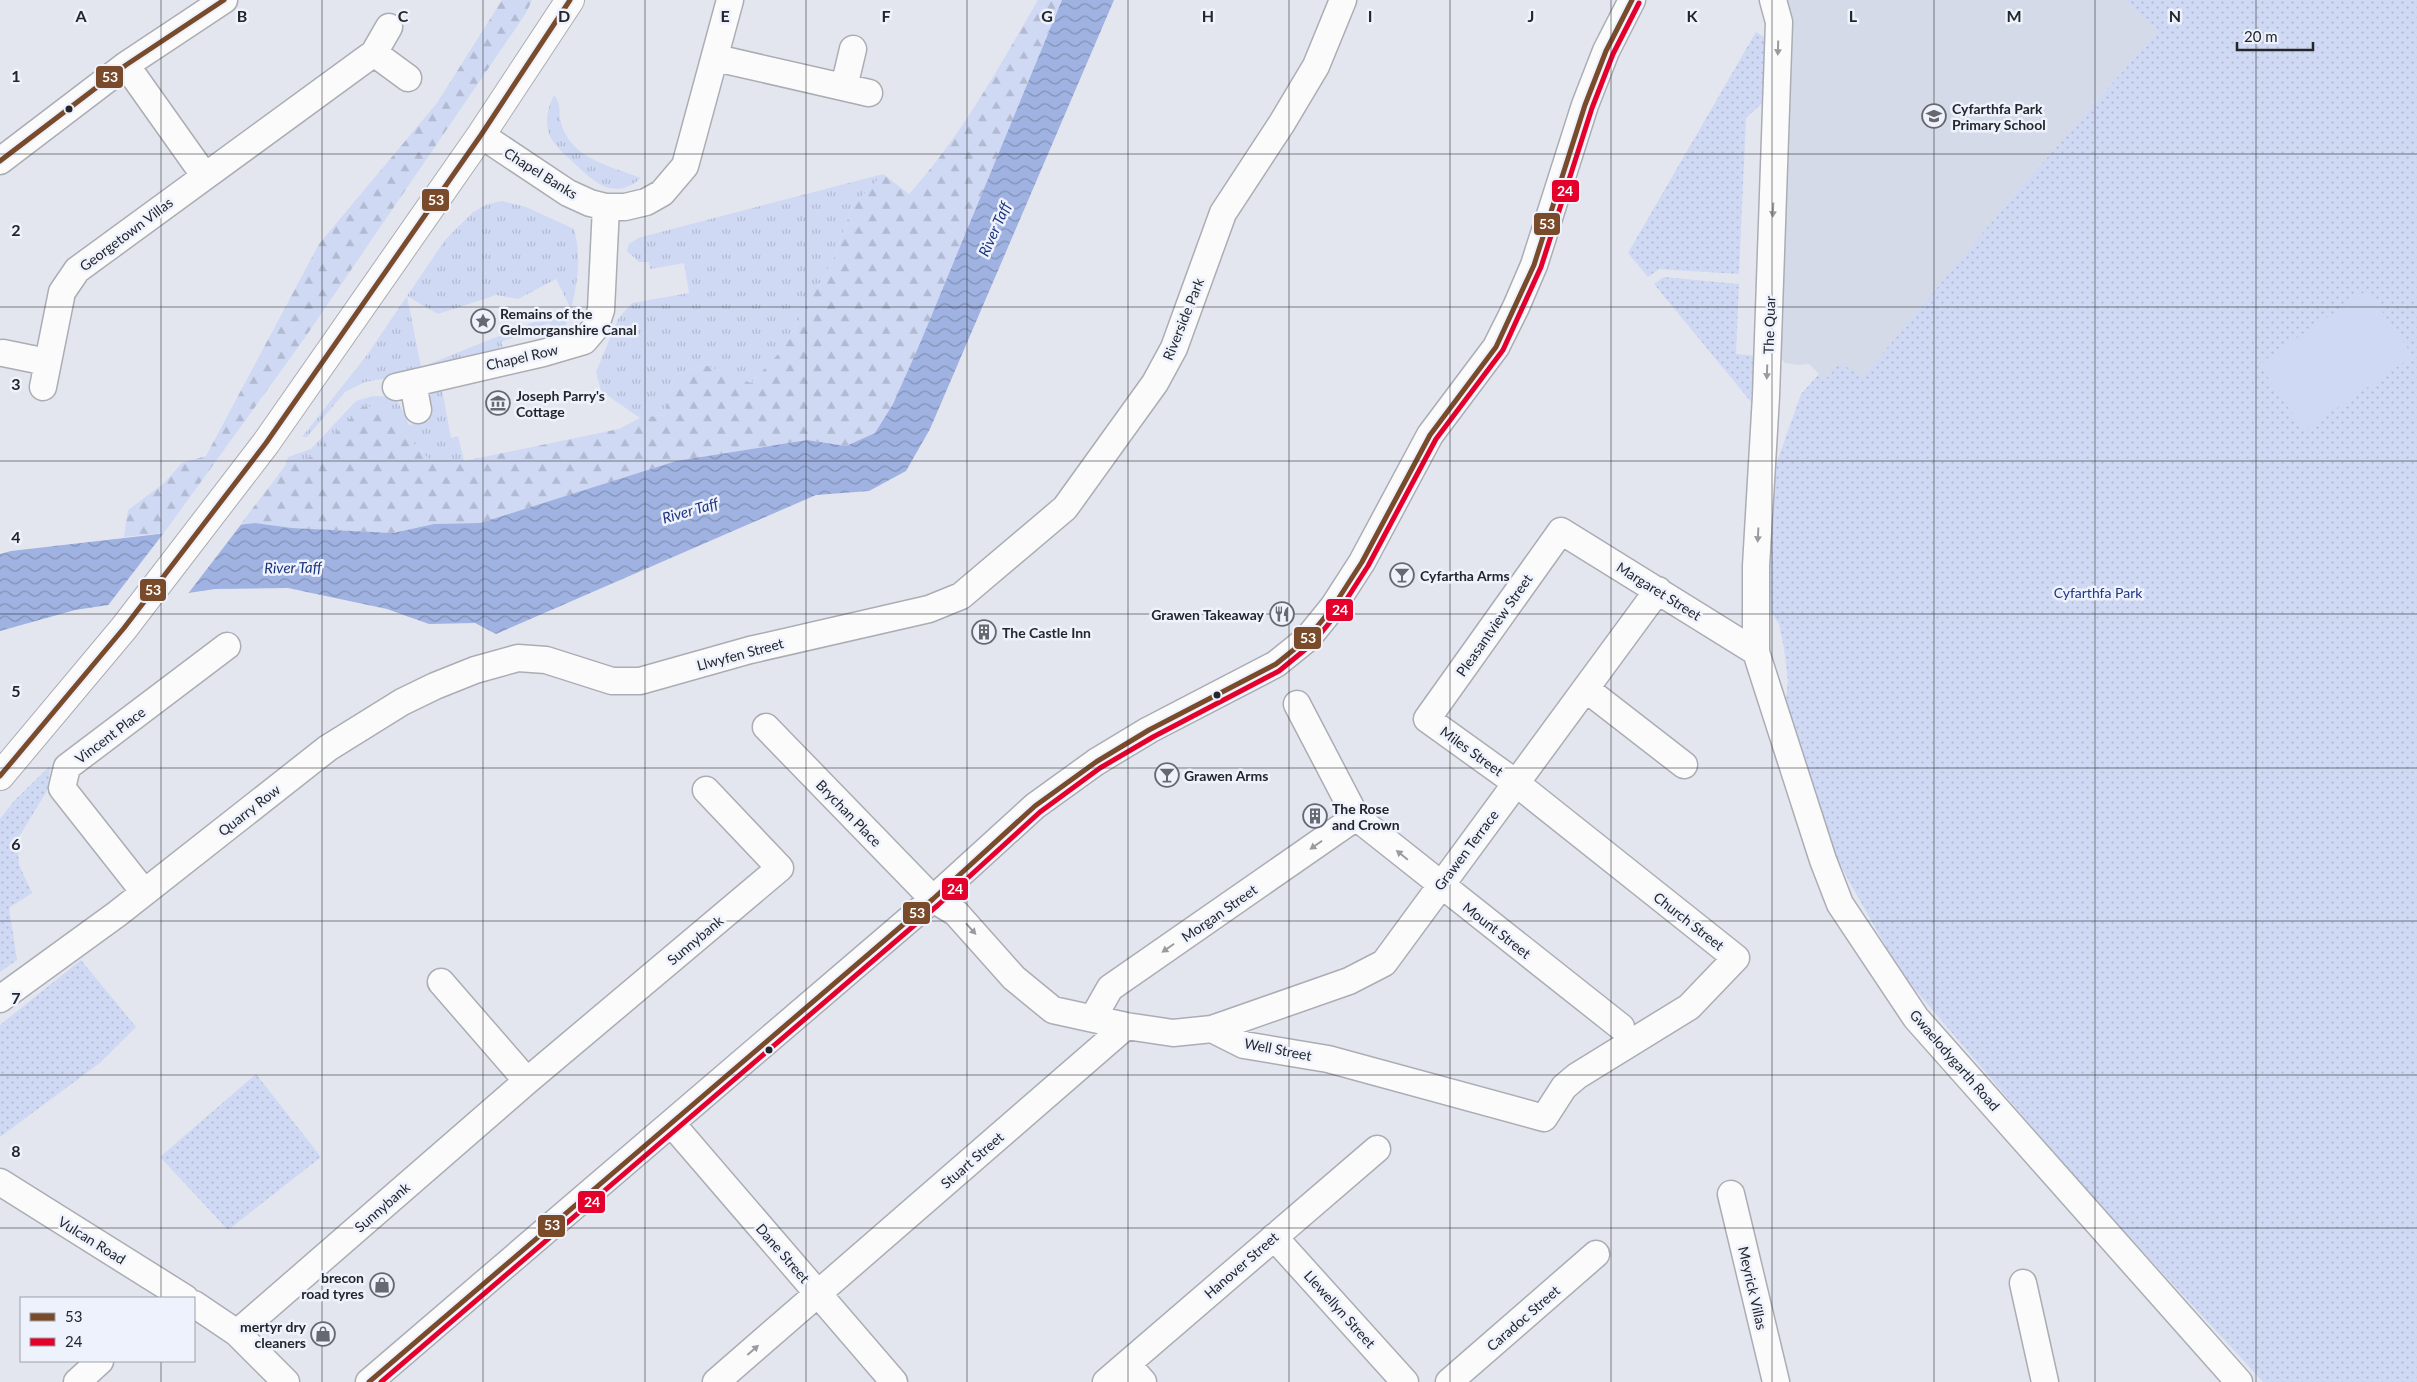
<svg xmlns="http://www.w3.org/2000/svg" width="2417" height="1382" font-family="Lato,sans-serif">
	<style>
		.built { fill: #d4dae8 }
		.grass { fill: url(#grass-tufts) }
		.forest { fill: url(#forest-firs) }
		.park { fill: url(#park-dots) }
		.pitch { fill: #cfd9f4 }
		.water { fill: url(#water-waves) }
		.pier { fill: #e3e6ee }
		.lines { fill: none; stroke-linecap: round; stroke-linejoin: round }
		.minor-casing { stroke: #aaadb3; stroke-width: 29 }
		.primary-casing { stroke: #aaadb3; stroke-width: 30 }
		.minor { stroke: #fbfbfc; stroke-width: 26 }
		.primary { stroke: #fbfbfc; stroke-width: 28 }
		.bus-1-casing { stroke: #edf2fd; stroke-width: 9 }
		.bus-2-casing { stroke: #edf2fd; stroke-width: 9 }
		.bus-1 { stroke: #7a4b2a; stroke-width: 5 }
		.bus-2 { stroke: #e4002b; stroke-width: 5 }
		.oneway { fill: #9a9b9e }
		.grid { fill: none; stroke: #24262b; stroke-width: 1; stroke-opacity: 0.55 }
		.bus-dot { fill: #24262b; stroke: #edf2fd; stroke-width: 2 }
		.labels { text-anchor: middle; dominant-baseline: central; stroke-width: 5; stroke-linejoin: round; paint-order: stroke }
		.poi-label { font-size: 14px; font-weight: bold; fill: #24262b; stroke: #edf2fd; text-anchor: start }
		.street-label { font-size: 14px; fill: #24262b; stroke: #edf2fd }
		.park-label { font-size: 14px; fill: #203680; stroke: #edf2fd }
		.water-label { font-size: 15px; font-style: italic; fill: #1e347d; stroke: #edf2fd }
		.grid-label { font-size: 16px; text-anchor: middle; font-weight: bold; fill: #24262b; stroke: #edf2fd; stroke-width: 5; stroke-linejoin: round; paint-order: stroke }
		.line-badge { stroke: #edf2fd; stroke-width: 2 }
		.badge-label { font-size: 14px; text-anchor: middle; font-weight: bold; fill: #fff }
	</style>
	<defs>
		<pattern id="grass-tufts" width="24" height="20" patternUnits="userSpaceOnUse" patternTransform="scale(1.25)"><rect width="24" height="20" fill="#cfd9f4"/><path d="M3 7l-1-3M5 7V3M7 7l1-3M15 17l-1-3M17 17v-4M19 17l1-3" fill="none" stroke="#b2bad1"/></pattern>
		<pattern id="forest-firs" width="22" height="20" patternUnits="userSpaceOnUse" patternTransform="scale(1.25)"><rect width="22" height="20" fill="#cfd9f4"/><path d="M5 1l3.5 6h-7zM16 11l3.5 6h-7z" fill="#b2bad1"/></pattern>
		<pattern id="park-dots" width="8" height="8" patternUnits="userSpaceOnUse" patternTransform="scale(1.25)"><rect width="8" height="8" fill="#cfd9f4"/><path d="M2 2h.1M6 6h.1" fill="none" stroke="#b2bad1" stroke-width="1.8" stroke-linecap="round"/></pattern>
		<pattern id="water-waves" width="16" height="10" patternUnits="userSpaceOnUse" patternTransform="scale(1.25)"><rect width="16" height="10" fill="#9fb2e1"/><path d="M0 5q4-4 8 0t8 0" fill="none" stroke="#8191b7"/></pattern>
	</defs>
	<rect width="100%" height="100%" fill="#e3e6ee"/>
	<path class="built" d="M 1788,0 L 2124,0 L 2158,31 L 2009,201 L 1863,378 L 1825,380 L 1809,364 L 1797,365 L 1785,363 L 1775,351 Z"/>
	<path class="grass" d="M 554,95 C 562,104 558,112 561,123 C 571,159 610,166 641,178 C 614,202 593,181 573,162 C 565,155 554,145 550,136 C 544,123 548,107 554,95 Z
		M 883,174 L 852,207 L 834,258 L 782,350 L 751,383 L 705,365 L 675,375 L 664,415 L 640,418 L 601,391 L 596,372 L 618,319 L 632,303 L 689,293 L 684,263 L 650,269 L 649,262 L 639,262 L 627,251 L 629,244 L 638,238 Z
		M 502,201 L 526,207 L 574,229 C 583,259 576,295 566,325 L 554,330 L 549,323 L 501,342 L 505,353 L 431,369 L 429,364 L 562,311 L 569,305 L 556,279 L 518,299 L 496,295 L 438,314 L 407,296 L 422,372 L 365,382 L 345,392 L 307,437 L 302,437 L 367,355 L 445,240 L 473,212 L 488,204 Z
		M 441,384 L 451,438 L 458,436 L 464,461 L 433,463 L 402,432 L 383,405 L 313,456 L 285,466 L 288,457 L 311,449 L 356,401 L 373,396 L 393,397 L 399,404 L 409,425 L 429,421 L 425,387 Z"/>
	<path class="forest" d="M 502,0 L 532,0 L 526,13 L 304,339 L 164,533 L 124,537 L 128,510 L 163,484 L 182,463 L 206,456 L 319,244 L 437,103 Z
		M 1038,0 L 1062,0 L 921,341 L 893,404 L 875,433 L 846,446 L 807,440 L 676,461 L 480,523 L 434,524 L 393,533 L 292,528 L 255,523 L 240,525 L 285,466 L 313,456 L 362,407 L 383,405 L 402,432 L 433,463 L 464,461 L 619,429 L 640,418 L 664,415 L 675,375 L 705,365 L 751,383 L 782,350 L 834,258 L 852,207 L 883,174 L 909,194 C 961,137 999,67 1038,0 Z"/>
	<path class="park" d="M 2124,0 L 2417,0 L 2417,1382 L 2263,1382 L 2080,1183 L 1900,972 L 1835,856 L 1785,707 L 1788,681 L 1784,648 L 1779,624 L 1766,604 L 1770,482 L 1801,394 L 1819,374 L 1825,380 L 1840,363 L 1863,377 L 2009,201 L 2158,31 Z
		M 1756,32 L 1771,41 L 1771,95 L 1746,118 L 1739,274 L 1659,269 L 1648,277 L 1628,253 Z
		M 1664,277 L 1739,284 L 1736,354 L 1759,356 L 1756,408 L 1654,284 Z
		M 50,766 L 48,789 L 17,840 L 19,865 L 32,893 L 9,908 L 17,960 L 0,972 L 0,819 L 14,801 Z
		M 81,960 L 136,1027 L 101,1062 L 0,1137 L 0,1025 Z
		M 256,1074 L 321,1157 L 228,1230 L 160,1157 Z"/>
	<path class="pitch" d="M 2367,290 L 2413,356 L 2304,431 L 2259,364 Z"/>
	<path class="water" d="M 1062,0 L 1114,0 L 930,429 L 906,471 L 869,491 L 816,495 L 496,634 L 475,623 L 429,624 L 387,609 L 288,588 L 215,589 L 75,610 L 0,631 L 0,554 L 11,551 L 255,523 L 292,528 L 393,533 L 434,524 L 480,523 L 676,461 L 807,440 L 846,446 L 875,433 L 893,404 L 921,341 Z"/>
	<path class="pier" d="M 243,522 L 187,595 L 106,608 L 166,530 Z"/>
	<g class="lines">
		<g class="minor-casing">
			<path id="minor" d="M 1773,0 L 1779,22 L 1766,396 L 1756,566 L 1756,652 L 1823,860 L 1840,904 L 1916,1018 L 2239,1382
				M 374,53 L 408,78
				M 716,58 L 869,93
				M 126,65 L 204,175
				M 844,87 L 853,49
				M 481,135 L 568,193 L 590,203 L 606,207 L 625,207 L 646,202 L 662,193 L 685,166 L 730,0
				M 0,161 L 126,65 L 224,0
				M 3,353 L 47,362
				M 413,383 L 418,410
				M 43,387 L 62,292 L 77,270 L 374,53 L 389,27
				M 396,387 L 543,353 L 584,341 L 595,328 L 601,310 L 606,207
				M 1586,689 L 1684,765
				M 1297,704 L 1356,817 L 1621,1027
				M 766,727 L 933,899 L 956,913 L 1014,978 L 1053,1010 L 1126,1026 L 1173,1033 L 1212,1029 L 1244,1045 L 1328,1059 L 1544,1118 L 1564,1087 L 1577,1076 L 1689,1007 L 1736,958 L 1516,783 L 1427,719 L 1561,531 L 1756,652
				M 144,892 L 62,788 L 67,767 L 227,646
				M 441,982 L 527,1081
				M 0,999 L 117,914 L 328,748 L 402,702 L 435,686 L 475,670 L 518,658 L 546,660 L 612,681 L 640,681 L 750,650 L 929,609 L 961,596 L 1065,508 L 1155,383 L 1174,348 L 1223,213 L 1282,123 L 1316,66 L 1343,0
				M 1093,1018 L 1110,988 L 1356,817
				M 1212,1029 L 1349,981 L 1384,963 L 1658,590
				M 672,1124 L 894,1382
				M 0,1182 L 185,1298
				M 1731,1194 L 1776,1382
				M 1274,1237 L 1405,1382
				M 2023,1283 L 2045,1382
				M 194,1304 L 237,1333 L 286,1382
				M 237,1333 L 527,1081 L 780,868 L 706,790
				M 1127,1364 L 1143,1382
				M 77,1382 L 100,1361
				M 369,1382 L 933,899 L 1035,806 L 1096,762 L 1149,730 L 1276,664 L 1307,639 L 1333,607 L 1362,562 L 1430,435 L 1496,347 L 1516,307 L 1534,265 L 1585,105 L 1606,51 L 1632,0
				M 716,1382 L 1126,1026
				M 1106,1382 L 1377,1149
				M 1449,1382 L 1596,1254"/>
		</g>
		<g class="primary-casing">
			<path id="primary" d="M 0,776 L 124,628 L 266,443 L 481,135 L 570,0"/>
		</g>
		<use href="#minor" class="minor"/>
		<use href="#primary" class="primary"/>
		<g class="bus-1-casing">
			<path id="bus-1" d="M 0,161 L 126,65 L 224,0
				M 0,776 L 124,628 L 266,443 L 481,135 L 570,0
				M 369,1382 L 933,899 L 1035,806 L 1096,762 L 1149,730 L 1276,664 L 1307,639 L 1333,607 L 1362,562 L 1430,435 L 1496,347 L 1534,265 L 1585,105 L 1606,51 L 1632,0"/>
		</g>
		<g class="bus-2-casing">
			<path id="bus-2" d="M 381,1382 L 938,905 L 1040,812 L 1100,768 L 1153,737 L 1279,671 L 1312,644 L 1339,611 L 1368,566 L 1436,439 L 1503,350 L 1541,267 L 1592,108 L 1613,54 L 1639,3"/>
		</g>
		<use href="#bus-1" class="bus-1"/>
		<use href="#bus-2" class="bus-2"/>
	</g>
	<defs><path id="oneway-solid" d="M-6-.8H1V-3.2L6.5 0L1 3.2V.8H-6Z" transform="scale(1.25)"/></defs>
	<g class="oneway">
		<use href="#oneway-solid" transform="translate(1778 48) rotate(92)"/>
		<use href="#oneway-solid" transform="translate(1773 210) rotate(92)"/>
		<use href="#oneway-solid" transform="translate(1767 372) rotate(92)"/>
		<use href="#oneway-solid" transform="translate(1758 535) rotate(93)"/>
		<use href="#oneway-solid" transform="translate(1316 845) rotate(145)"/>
		<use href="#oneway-solid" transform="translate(1402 855) rotate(-141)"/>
		<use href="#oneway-solid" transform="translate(971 929) rotate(48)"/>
		<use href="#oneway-solid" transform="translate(1168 948) rotate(145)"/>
		<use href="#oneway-solid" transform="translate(753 1350) rotate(-41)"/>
	</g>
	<path class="grid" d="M 161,0 L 161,1298M 322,0 L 322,1382M 483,0 L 483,1382M 645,0 L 645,1382M 806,0 L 806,1382M 967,0 L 967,1382M 1128,0 L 1128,1382M 1289,0 L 1289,1382M 1450,0 L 1450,1382M 1611,0 L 1611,1382M 1772,0 L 1772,1382M 1934,0 L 1934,1382M 2095,0 L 2095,1382M 2256,0 L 2256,1382M 0,154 L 2417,154M 0,307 L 2417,307M 0,461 L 2417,461M 0,614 L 2417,614M 0,768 L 2417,768M 0,921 L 2417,921M 0,1075 L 2417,1075M 0,1228 L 2417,1228M 161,1361 L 161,1382"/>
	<defs>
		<g id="school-ring" transform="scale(1.25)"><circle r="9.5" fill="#edf2fd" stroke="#67696f" stroke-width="1.5"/><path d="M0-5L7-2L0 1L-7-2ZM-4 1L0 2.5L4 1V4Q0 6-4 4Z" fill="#67696f"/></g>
		<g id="sight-ring" transform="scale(1.25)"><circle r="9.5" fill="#edf2fd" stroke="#67696f" stroke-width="1.5"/><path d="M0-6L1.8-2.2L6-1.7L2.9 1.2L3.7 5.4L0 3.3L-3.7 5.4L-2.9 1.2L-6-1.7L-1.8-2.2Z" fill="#67696f"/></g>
		<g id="museum-ring" transform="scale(1.25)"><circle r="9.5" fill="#edf2fd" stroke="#67696f" stroke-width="1.5"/><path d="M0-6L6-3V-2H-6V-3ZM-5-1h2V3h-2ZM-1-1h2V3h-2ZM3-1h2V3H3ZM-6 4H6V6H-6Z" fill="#67696f"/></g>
		<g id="bar-ring" transform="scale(1.25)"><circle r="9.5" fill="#edf2fd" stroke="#67696f" stroke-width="1.5"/><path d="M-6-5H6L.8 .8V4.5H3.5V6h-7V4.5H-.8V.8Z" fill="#67696f"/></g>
		<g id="restaurant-ring" transform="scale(1.25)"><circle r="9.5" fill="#edf2fd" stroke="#67696f" stroke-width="1.5"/><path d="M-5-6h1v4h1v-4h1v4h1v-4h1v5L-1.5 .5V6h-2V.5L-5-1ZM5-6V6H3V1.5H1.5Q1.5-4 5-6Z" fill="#67696f"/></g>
		<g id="building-ring" transform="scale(1.25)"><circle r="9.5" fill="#edf2fd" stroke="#67696f" stroke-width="1.5"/><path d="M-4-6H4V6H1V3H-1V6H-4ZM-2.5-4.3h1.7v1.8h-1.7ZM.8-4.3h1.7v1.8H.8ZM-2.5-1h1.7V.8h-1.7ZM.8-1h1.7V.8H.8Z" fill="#67696f"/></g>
		<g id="shop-ring" transform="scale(1.25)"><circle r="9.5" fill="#edf2fd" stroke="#67696f" stroke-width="1.5"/><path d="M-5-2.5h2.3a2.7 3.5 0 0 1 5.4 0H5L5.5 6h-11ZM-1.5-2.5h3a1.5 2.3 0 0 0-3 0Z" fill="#67696f"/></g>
	</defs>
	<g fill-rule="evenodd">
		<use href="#school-ring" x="1934" y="116"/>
		<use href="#sight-ring" x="483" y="321"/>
		<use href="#museum-ring" x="498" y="403"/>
		<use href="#bar-ring" x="1402" y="575"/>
		<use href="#restaurant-ring" x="1282" y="614"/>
		<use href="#building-ring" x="984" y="632"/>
		<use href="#bar-ring" x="1167" y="775"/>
		<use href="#building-ring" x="1315" y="816"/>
		<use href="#shop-ring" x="382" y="1285"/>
		<use href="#shop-ring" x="323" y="1334"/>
	</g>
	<g class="bus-dot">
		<circle cx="69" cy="109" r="4.5"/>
		<circle cx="1217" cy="695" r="4.5"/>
		<circle cx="769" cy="1050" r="4.5"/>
	</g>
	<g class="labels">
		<g class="poi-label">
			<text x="1952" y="108">Cyfarthfa Park<tspan x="1952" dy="16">Primary School</tspan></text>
			<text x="500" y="313">Remains of the<tspan x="500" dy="16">Gelmorganshire Canal</tspan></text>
			<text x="516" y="395">Joseph Parry's<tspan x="516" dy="16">Cottage</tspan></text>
			<text x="1420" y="575">Cyfartha Arms</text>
			<text x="1264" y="614" text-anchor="end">Grawen Takeaway</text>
			<text x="1002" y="632">The Castle Inn</text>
			<text x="1184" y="775">Grawen Arms</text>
			<text x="1332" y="808">The Rose<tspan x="1332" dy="16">and Crown</tspan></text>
			<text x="364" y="1277" text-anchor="end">brecon<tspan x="364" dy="16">road tyres</tspan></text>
			<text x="306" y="1326" text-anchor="end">mertyr dry<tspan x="306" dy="16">cleaners</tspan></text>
		</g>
		<g class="street-label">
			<text transform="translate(541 173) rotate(32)">Chapel Banks</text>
			<text transform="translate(126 234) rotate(-37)">Georgetown Villas</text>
			<text transform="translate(1183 319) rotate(-68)">Riverside Park</text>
			<text transform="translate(1769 325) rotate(-88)">The Quar</text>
			<text transform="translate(522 357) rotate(-13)">Chapel Row</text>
			<text transform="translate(1659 591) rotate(32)">Margaret Street</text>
			<text transform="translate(1494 625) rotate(-55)">Pleasantview Street</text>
			<text transform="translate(740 654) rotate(-15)">Llwyfen Street</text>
			<text transform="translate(110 735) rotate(-37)">Vincent Place</text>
			<text transform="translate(1472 751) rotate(36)">Miles Street</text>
			<text transform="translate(249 810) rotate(-38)">Quarry Row</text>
			<text transform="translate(849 813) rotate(46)">Brychan Place</text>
			<text transform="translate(1466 850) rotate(-53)">Grawen Terrace</text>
			<text transform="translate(1219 913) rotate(-35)">Morgan Street</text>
			<text transform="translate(1689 921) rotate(38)">Church Street</text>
			<text transform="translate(1497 930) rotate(38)">Mount Street</text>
			<text transform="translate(695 940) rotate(-40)">Sunnybank</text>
			<text transform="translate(1278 1049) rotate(11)">Well Street</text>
			<text transform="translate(1955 1060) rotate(49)">Gwaelodygarth Road</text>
			<text transform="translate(972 1160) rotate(-41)">Stuart Street</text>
			<text transform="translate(382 1207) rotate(-41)">Sunnybank</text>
			<text transform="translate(92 1240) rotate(32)">Vulcan Road</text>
			<text transform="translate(783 1253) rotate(49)">Dane Street</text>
			<text transform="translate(1241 1265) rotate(-41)">Hanover Street</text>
			<text transform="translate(1753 1288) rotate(77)">Meyrick Villas</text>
			<text transform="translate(1340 1309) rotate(48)">Llewellyn Street</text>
			<text transform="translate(1523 1318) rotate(-41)">Caradoc Street</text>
		</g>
		<g class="park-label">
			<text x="2098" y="592">Cyfarthfa Park</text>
		</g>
		<g class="water-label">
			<text transform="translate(994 229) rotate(-66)">River Taff</text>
			<text transform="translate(690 510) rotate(-16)">River Taff</text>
			<text transform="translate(293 567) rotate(-1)">River Taff</text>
		</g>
	</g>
	<g class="grid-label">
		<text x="81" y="22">A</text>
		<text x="242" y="22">B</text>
		<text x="403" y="22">C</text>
		<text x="564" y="22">D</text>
		<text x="725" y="22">E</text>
		<text x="886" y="22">F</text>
		<text x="1047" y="22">G</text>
		<text x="1208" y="22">H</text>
		<text x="1370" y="22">I</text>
		<text x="1531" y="22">J</text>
		<text x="1692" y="22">K</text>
		<text x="1853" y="22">L</text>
		<text x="2014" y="22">M</text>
		<text x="2175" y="22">N</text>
		<text x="16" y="82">1</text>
		<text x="16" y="236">2</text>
		<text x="16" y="390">3</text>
		<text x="16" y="543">4</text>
		<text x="16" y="697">5</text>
		<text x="16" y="850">6</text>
		<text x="16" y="1004">7</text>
		<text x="16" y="1157">8</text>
	</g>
	<g class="line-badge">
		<rect x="95" y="65" width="29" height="24" rx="5" fill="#7a4b2a"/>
		<rect x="1551" y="179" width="29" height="24" rx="5" fill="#e4002b"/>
		<rect x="421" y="188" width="29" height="24" rx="5" fill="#7a4b2a"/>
		<rect x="1533" y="212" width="28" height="24" rx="5" fill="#7a4b2a"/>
		<rect x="139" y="578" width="28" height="24" rx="5" fill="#7a4b2a"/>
		<rect x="1325" y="598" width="29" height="24" rx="5" fill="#e4002b"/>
		<rect x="1293" y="626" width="29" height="24" rx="5" fill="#7a4b2a"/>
		<rect x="941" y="877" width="28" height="24" rx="5" fill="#e4002b"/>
		<rect x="902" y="901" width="29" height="24" rx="5" fill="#7a4b2a"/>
		<rect x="577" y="1190" width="29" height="24" rx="5" fill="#e4002b"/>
		<rect x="537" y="1214" width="29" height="24" rx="5" fill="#7a4b2a"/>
	</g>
	<g class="badge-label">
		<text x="110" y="82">53</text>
		<text x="1565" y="196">24</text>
		<text x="436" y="205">53</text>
		<text x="1547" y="229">53</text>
		<text x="153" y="595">53</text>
		<text x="1340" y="615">24</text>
		<text x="1308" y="643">53</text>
		<text x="955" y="894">24</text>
		<text x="917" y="918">53</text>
		<text x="592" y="1207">24</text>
		<text x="552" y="1230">53</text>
	</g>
	<rect x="20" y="1297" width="175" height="65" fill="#edf2fd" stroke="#9da0a9"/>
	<rect x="30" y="1313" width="25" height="8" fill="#7a4b2a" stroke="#9da0a9"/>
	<text x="65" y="1322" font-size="15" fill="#24262b">53</text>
	<rect x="30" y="1338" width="25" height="8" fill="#e4002b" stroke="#9da0a9"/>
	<text x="65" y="1347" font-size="15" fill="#24262b">24</text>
	<path d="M2237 42v8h76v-8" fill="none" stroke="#24262b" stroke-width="2.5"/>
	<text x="2244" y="42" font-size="15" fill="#24262b" stroke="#edf2fd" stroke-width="4" paint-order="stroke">20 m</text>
</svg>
